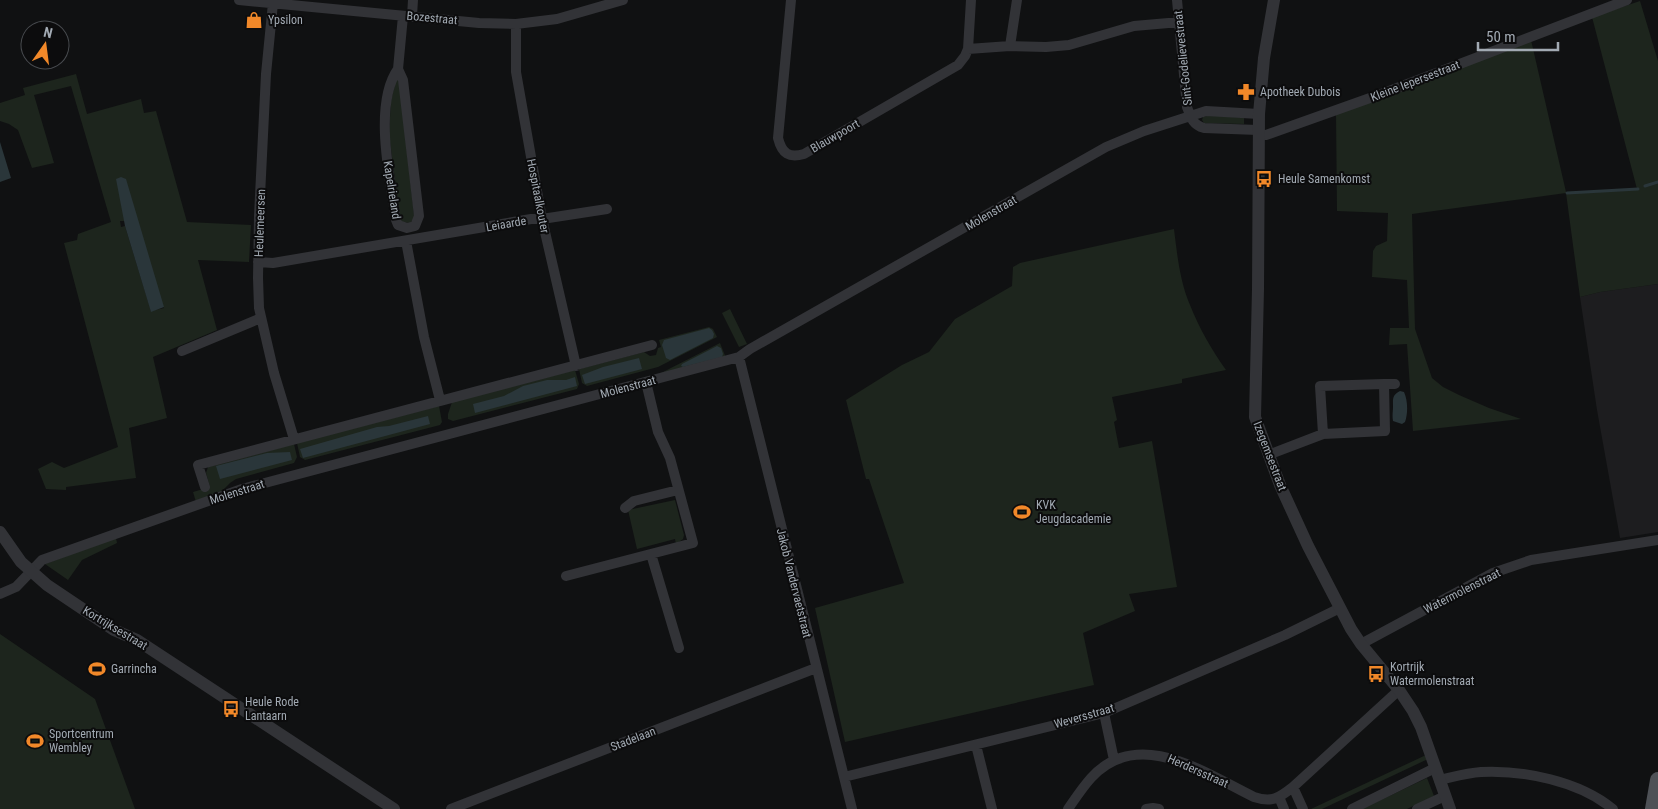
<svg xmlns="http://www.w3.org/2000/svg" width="1658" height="809" font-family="'Roboto Condensed',sans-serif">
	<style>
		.built { fill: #1d1d1f }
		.green { fill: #1d251d; fill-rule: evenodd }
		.water { fill: #2a363a }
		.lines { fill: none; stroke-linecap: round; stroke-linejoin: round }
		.stream { stroke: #2a363a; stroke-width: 3 }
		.minor { stroke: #323337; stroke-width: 10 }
		.tertiary { stroke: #323337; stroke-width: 12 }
		.primary { stroke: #4e5156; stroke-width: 16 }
		.labels { text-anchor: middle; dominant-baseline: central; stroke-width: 4; stroke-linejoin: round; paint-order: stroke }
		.street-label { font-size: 12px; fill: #a2aab3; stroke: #0c0c0d }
		.poi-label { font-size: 12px; fill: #a2aab3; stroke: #0c0c0d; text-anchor: start }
	</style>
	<rect width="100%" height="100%" fill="#101112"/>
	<path class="built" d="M 1658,284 L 1658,532 L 1620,538 L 1597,410 L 1580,297 L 1600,292 Z"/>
	<path class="green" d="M 1640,1 L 1658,61 L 1658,284 L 1600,292 L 1580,297 L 1566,193 L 1412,214 L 1415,329 L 1432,378 L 1443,387 L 1459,395 L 1489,408 L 1521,419 L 1413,431 L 1407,344 L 1389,345 L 1390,328 L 1409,328 L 1407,280 L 1372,277 L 1373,251 L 1376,246 L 1387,241 L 1388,213 L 1337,211 L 1336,114 L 1531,40 L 1566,192 L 1637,189 L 1592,17 Z
		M 76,74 L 87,114 L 141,99 L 144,113 L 156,111 L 187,222 L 251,225 L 249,262 L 198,260 L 217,330 L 153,357 L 167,418 L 129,428 L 136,478 L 66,487 L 66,490 L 46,489 L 38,469 L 52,462 L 64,468 L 118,447 L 64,243 L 77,240 L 78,234 L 111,222 L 71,86 L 34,95 L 54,163 L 32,168 L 18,130 L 9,124 L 0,121 L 0,103 L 25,95 L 23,88 ZM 120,221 L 125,221 L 164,308 L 151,311 L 125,226 L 121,227 Z
		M 396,80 L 399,80 L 414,214 L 414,219 L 410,223 L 402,222 L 400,218 L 389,134 L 391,101 Z
		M 1211,115 L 1244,118 L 1244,124 L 1204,123 L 1202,120 L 1203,117 Z
		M 1174,229 C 1177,254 1180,282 1190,305 C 1199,328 1212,350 1226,370 L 1182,379 L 1182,383 L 1112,397 L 1117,420 L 1114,422 L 1119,448 L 1152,441 L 1177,587 L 1129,594 L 1135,611 L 1083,633 L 1094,685 L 845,742 L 815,608 L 904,583 L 869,479 L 866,479 L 846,400 L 902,365 L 929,352 L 955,319 L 1012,286 L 1013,267 L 1020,263 Z
		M 730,309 L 747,344 L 739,347 L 722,313 Z
		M 709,327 L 713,329 L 717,337 L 658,367 L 587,386 L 582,383 L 579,369 L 644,352 L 650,356 L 656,355 L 658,348 L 661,347 L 659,340 Z
		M 720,343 L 726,358 L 659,374 L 665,371 Z
		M 575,370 L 579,384 L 577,389 L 453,421 L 448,419 L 448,414 L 452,402 Z
		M 439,406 L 442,422 L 440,425 L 305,460 L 300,457 L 297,443 Z
		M 294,444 L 297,457 L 294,463 L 236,479 L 230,483 L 220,493 L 196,502 L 193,492 L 210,487 L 206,473 L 208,467 Z
		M 675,500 L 684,535 L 683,539 L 676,544 L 675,539 L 637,549 L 628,510 Z
		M 116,538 L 117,543 L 82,560 L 68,580 L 45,564 Z
		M 0,634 L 95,699 L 135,809 L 0,809 Z
		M 1426,755 L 1428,759 L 1322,809 L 1311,809 Z
		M 1427,778 L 1434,796 L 1407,809 L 1362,809 Z"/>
	<path class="water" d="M 0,142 L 11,178 L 0,182 Z
		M 121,177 L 126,179 L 164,307 L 151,312 L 125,226 L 116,179 Z
		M 709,328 L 712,330 L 714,334 L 713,338 L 670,360 L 666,358 L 662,345 L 664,340 Z
		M 717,346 L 721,348 L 723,354 L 722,357 L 683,367 L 681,366 L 682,364 Z
		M 639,358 L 642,369 L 585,384 L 582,375 L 603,367 Z
		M 575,377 L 577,386 L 475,413 L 473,404 L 504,396 L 523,386 L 547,380 L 566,380 Z
		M 1400,391 L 1404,392 C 1408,401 1408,413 1405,422 L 1402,424 L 1393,421 C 1392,415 1393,412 1393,407 C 1393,399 1392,395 1400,391 Z
		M 428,416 L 430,424 L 303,458 L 300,449 L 377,427 L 389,426 Z
		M 290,452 L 292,460 L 220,479 L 216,466 L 267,453 Z"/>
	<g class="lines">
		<path class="stream" d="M 1645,186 L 1658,182
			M 1567,193 L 1638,189"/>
		<path class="minor" d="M 239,0 L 479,23 L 516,24 L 557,19 L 623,0
			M 791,0 L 778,138 C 782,154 789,158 804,154 L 958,65 L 965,56 L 968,49 L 971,0
			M 1177,0 L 1187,107 C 1191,118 1193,125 1204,128 L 1258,130
			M 273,3 L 266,74 L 259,216 L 258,278 L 259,308 L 274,373 L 294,439
			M 412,16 L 413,0
			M 516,24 L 516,72 L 542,219 L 576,366
			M 1010,46 L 1046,47 L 1069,45 L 1134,26 L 1180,22
			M 968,49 L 1010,46 L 1017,0
			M 398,69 C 373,104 390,179 396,220 L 398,225 L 407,228 L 415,226 L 419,216 L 403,80 L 398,69 L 403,16
			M 1258,135 L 1266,135 L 1384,93 L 1627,0
			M 406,241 L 424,337 L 440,400
			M 258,262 L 273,263 L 531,219 L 542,219 L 607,209
			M 182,351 L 261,318
			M 739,357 L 852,809
			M 1384,384 L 1395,384
			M 1268,455 L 1323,434 L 1385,431 L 1384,384 L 1320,386 L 1323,434
			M 205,487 L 198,465 L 652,345
			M 625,508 L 634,501 L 678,490
			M 651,554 L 679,648
			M 566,576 L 693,543 L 670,458 L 658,432 L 646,382
			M 0,594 L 16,587 L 42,560 L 242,489 L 739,357 L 750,349 L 1106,147 L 1144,131 L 1206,111 L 1259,114
			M 1361,644 L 1493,573 L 1531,560 L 1658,540
			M 1104,713 L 1114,760
			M 976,745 L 992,809
			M 844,777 L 1104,713 L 1285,635 L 1340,608
			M 1439,780 C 1453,777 1467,773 1481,772 C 1524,770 1579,781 1613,809
			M 1293,787 L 1303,809
			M 1279,797 L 1284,809
			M 451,809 L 816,668
			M 1068,809 C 1075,799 1082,788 1091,778 C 1138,726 1205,773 1254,797 C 1272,803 1279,798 1293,787 L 1399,690
			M 1146,809 L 1153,808 L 1159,809
			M 1352,809 L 1435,768
			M 1417,809 L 1445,796"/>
		<path class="tertiary" d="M 1274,0 L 1264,58 L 1259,114 L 1258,289 L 1255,417 L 1280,485 L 1308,546 L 1351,629 L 1361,644 L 1399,690 L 1413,711 L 1421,727 L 1450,809
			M 0,532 L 21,562 L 47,585 L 114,630 L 137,640 L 394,809"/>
		<path class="primary" d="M 1653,809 L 1658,780"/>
	</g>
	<defs>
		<g id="shop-bare" transform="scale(1.35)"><path d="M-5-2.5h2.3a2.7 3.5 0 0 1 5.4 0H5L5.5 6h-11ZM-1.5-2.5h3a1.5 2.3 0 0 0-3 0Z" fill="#f18829" stroke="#0c0c0d" stroke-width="2.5" paint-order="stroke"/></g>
		<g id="pharmacy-bare" transform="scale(1.35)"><path d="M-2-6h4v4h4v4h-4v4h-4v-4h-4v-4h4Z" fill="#f18829" stroke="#0c0c0d" stroke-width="2.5" paint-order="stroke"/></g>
		<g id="bus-bare" transform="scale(1.35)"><path d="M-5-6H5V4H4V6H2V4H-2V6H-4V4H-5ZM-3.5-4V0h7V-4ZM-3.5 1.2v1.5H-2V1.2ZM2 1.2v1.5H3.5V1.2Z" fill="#f18829" stroke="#0c0c0d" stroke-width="2.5" paint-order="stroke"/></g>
		<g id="stadium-bare" transform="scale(1.35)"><path d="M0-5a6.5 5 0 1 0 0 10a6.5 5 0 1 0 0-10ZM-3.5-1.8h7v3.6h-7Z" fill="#f18829" stroke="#0c0c0d" stroke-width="2.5" paint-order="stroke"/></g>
	</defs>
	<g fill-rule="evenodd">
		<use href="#shop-bare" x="254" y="20"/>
		<use href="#pharmacy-bare" x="1246" y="92"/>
		<use href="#bus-bare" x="1264" y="179"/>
		<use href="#stadium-bare" x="1022" y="512"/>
		<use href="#stadium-bare" x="97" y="669"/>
		<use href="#bus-bare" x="1376" y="674"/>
		<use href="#bus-bare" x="231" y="709"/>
		<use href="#stadium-bare" x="35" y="741"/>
	</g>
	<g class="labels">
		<g class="street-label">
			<text transform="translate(432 18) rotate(5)">Bozestraat</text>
			<text transform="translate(1183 58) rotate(-96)">Sint-Godelievestraat</text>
			<text transform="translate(1415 81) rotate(-21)">Kleine Iepersestraat</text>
			<text transform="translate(835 136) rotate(-30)">Blauwpoort</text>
			<text transform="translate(392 190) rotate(81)">Kapelrieland</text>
			<text transform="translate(538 196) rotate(79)">Hospitaalkouter</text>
			<text transform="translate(991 213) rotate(-30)">Molenstraat</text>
			<text transform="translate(260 223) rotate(-88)">Heulemeersen</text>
			<text transform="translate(506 224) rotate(-10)">Leiaarde</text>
			<text transform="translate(628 387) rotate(-15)">Molenstraat</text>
			<text transform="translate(1270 456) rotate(69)">Izegemsestraat</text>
			<text transform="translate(237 492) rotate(-18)">Molenstraat</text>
			<text transform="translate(794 583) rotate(76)">Jakob Vandervaetstraat</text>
			<text transform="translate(1462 591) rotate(-27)">Watermolenstraat</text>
			<text transform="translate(115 628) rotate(31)">Kortrijksestraat</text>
			<text transform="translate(1084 716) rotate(-16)">Weversstraat</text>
			<text transform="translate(633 739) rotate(-21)">Stadelaan</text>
			<text transform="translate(1198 771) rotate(24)">Herdersstraat</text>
		</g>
		<g class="poi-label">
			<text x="268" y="20">Ypsilon</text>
			<text x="1260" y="92">Apotheek Dubois</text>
			<text x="1278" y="179">Heule Samenkomst</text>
			<text x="1036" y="505">KVK<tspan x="1036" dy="14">Jeugdacademie</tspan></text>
			<text x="1390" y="667">Kortrijk<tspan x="1390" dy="14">Watermolenstraat</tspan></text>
			<text x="111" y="669">Garrincha</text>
			<text x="245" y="702">Heule Rode<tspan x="245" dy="14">Lantaarn</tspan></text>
			<text x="49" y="734">Sportcentrum<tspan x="49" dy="14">Wembley</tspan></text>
		</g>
	</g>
	<g transform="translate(45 45) rotate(14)"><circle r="24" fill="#0c0c0d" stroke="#484b4f"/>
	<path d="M0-4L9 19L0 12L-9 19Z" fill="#f18829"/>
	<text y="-8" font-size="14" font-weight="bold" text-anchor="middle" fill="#a2aab3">N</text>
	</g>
	<path d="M1478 42v8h80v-8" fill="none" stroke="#a2aab3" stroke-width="2.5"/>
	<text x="1486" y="42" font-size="15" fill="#a2aab3" stroke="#0c0c0d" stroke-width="4" paint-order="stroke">50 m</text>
</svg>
